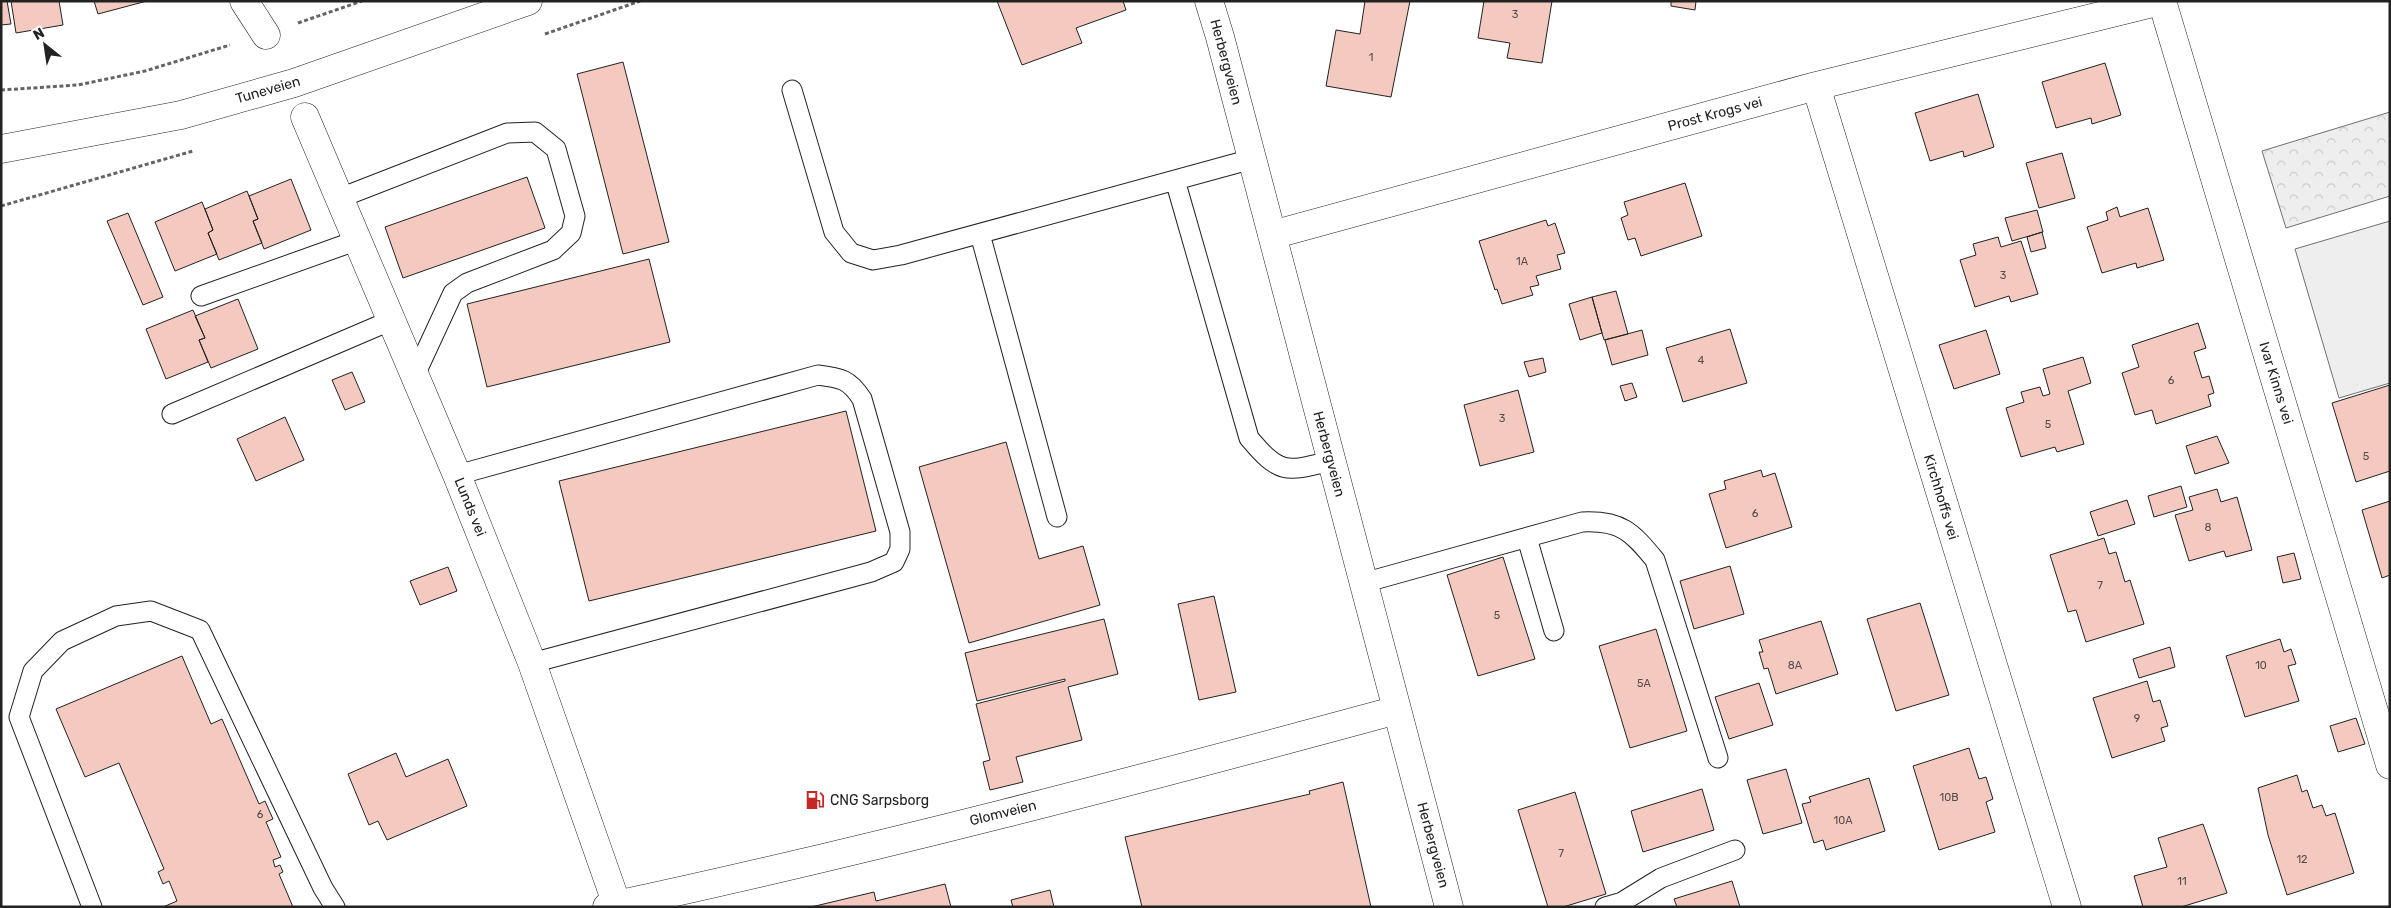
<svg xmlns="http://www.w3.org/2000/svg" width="2391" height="908" font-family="Rubik,sans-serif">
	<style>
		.park { fill: url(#park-crowns); stroke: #6f6f6f }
		.pitch { fill: #eee; stroke: #6f6f6f }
		.building { fill: #f3c9c0; stroke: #222 }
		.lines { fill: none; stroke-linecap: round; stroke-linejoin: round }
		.service-casing { stroke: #222; stroke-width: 21 }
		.minor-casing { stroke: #222; stroke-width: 29 }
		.primary-casing { stroke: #222; stroke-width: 29 }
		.path { stroke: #646464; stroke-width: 3; stroke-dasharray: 4 2.5; stroke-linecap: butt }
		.service { stroke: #fff; stroke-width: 19 }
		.minor { stroke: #fff; stroke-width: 28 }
		.primary { stroke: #fff; stroke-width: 28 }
		.labels { text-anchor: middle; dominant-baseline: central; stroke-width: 4; stroke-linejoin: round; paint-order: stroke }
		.number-label { font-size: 11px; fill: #564c4a }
		.street-label { font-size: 14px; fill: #222; stroke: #fff }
		.poi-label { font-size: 14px; fill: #222; stroke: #fff; text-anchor: start }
	</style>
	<defs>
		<pattern id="park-crowns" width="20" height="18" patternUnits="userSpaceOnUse" patternTransform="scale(1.25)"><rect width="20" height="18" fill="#eee"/><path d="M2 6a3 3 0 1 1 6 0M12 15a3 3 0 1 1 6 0" fill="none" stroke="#ccc"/></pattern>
	</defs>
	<rect width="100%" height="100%" fill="#fff"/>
	<path class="park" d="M 2390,112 L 2390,196 L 2286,228 L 2262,151 Z"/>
	<path class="pitch" d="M 2390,221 L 2390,383 L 2339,398 L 2295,249 Z"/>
	<path class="building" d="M 1,1 L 7,1 L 11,24 L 1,25 Z
		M 11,1 L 59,1 L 63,25 L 16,33 Z
		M 94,1 L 147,1 L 98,14 Z
		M 997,1 L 1123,1 L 1126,10 L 1076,28 L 1082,43 L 1022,65 Z
		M 1365,1 L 1410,1 L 1391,97 L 1326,86 L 1336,30 L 1360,34 Z
		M 1484,1 L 1552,1 L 1542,63 L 1507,58 L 1510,43 L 1478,38 Z
		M 1671,1 L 1696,1 L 1695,10 L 1671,6 Z
		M 623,62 L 669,242 L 623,254 L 577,74 Z
		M 2105,63 L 2121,115 L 2092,124 L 2091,118 L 2056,128 L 2042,82 Z
		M 1978,94 L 1994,147 L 1964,157 L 1963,151 L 1930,161 L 1915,113 Z
		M 2062,153 L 2075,198 L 2039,208 L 2026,163 Z
		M 527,177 L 545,228 L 403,278 L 385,227 Z
		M 291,179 L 311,230 L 264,249 L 253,221 L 258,219 L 249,196 Z
		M 1685,183 L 1702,236 L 1641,256 L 1635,238 L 1628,240 L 1621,218 L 1628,215 L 1624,202 Z
		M 247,191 L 258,219 L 253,221 L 262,243 L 219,260 L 208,233 L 213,230 L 205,209 Z
		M 202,202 L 213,230 L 208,233 L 217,254 L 175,271 L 155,222 Z
		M 2117,207 L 2120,217 L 2148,208 L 2164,260 L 2137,268 L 2136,263 L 2102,273 L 2087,227 L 2108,220 L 2106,212 Z
		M 2037,210 L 2043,232 L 2012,241 L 2005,218 Z
		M 128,213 L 163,297 L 143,305 L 107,221 Z
		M 1546,220 L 1548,226 L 1555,223 L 1565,253 L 1557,255 L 1561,269 L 1536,276 L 1539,285 L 1530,287 L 1533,295 L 1502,304 L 1497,289 L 1495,290 L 1479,241 Z
		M 2042,232 L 2046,248 L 2031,252 L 2027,237 Z
		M 1998,237 L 2001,247 L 2021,241 L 2038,294 L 2011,302 L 2009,296 L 1975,307 L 1960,260 L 1976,255 L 1973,244 Z
		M 649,259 L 670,342 L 487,387 L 467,304 Z
		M 1616,291 L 1628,334 L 1604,340 L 1592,297 Z
		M 1592,297 L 1602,333 L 1580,340 L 1569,304 Z
		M 238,299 L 258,349 L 211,368 L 199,340 L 205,338 L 195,316 Z
		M 193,310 L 205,338 L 199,340 L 208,362 L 166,379 L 146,329 Z
		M 2198,323 L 2206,348 L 2194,352 L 2202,378 L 2209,376 L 2214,393 L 2208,395 L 2211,406 L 2156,424 L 2152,410 L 2135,415 L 2122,373 L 2139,367 L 2132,345 Z
		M 1730,329 L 1747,383 L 1683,402 L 1666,348 Z
		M 1642,330 L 1648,355 L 1612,365 L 1605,340 Z
		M 1986,330 L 2000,374 L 1954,389 L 1939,345 Z
		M 2083,357 L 2091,383 L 2068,391 L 2084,444 L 2057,452 L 2055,447 L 2021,457 L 2006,408 L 2024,402 L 2021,392 L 2040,387 L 2043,396 L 2050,394 L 2043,369 Z
		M 1543,358 L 1546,372 L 1529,377 L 1524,362 Z
		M 352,372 L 365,402 L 345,410 L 332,380 Z
		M 1632,383 L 1637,397 L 1625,401 L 1620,386 Z
		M 2390,385 L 2390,471 L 2356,482 L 2332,403 Z
		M 1518,390 L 1534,452 L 1480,466 L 1464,405 Z
		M 846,411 L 876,531 L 589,601 L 559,481 Z
		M 285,417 L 304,460 L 256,481 L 237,439 Z
		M 2217,436 L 2229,463 L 2195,474 L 2186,446 Z
		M 1006,442 L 1039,559 L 1083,546 L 1100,605 L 969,643 L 919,467 Z
		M 1761,470 L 1763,477 L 1775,473 L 1792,527 L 1726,548 L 1709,494 L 1726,489 L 1724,481 Z
		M 2181,486 L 2187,507 L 2154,517 L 2148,496 Z
		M 2217,489 L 2221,502 L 2237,497 L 2252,550 L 2226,557 L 2224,551 L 2189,561 L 2175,515 L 2193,510 L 2189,497 Z
		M 2127,500 L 2135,524 L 2098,536 L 2090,512 Z
		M 2390,501 L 2390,575 L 2382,578 L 2362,510 Z
		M 2104,538 L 2109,554 L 2116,552 L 2125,582 L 2130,580 L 2144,624 L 2086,642 L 2076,610 L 2068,612 L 2050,555 Z
		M 2294,553 L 2301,579 L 2283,583 L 2277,557 Z
		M 1503,557 L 1535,659 L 1478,676 L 1447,575 Z
		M 1730,566 L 1744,614 L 1694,629 L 1680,581 Z
		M 448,567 L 457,591 L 420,605 L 410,581 Z
		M 1214,596 L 1236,692 L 1199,700 L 1178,604 Z
		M 1920,603 L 1949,695 L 1896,711 L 1867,619 Z
		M 1104,619 L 1118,674 L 1068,687 L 1082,740 L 1016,757 L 1023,782 L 990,790 L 983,762 L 990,760 L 976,704 L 1065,681 L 1065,679 L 977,701 L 965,653 Z
		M 1821,621 L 1838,674 L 1776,694 L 1768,668 L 1764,669 L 1759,652 L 1763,652 L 1759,640 Z
		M 1656,629 L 1687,731 L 1630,748 L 1599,646 Z
		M 2280,639 L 2284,652 L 2291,649 L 2296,664 L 2288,666 L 2299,701 L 2245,717 L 2226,656 Z
		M 2170,647 L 2175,667 L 2139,678 L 2133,659 Z
		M 182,656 L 211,724 L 222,719 L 259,804 L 265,801 L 273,819 L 266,822 L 281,857 L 273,860 L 275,867 L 280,865 L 283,872 L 279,874 L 293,907 L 163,907 L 177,901 L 169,881 L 163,884 L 158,872 L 164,869 L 119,763 L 85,777 L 56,709 Z
		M 2147,681 L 2153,702 L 2160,700 L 2168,726 L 2161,728 L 2165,741 L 2112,758 L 2093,698 Z
		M 1759,683 L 1773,725 L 1729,739 L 1715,697 Z
		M 2356,718 L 2365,744 L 2338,752 L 2330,726 Z
		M 1969,748 L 1979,779 L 1986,777 L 1993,799 L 1986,802 L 1995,832 L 1939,850 L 1913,766 Z
		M 396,753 L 406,777 L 448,759 L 467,806 L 387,840 L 378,821 L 369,825 L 348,774 Z
		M 1786,769 L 1802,823 L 1763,834 L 1747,780 Z
		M 2297,775 L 2302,792 L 2307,790 L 2313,808 L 2322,805 L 2326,816 L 2335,813 L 2354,873 L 2287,895 L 2268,835 L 2258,788 Z
		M 1869,778 L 1885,831 L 1826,850 L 1823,840 L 1814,843 L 1802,804 L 1811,802 L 1809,797 Z
		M 1343,782 L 1371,907 L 1142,907 L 1125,837 L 1310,794 L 1309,791 Z
		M 1702,789 L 1714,830 L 1643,852 L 1631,811 Z
		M 1575,792 L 1606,894 L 1563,907 L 1548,907 L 1518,810 Z
		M 2203,824 L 2227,893 L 2181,907 L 2143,907 L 2134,876 L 2167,867 L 2158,838 Z
		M 1732,881 L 1740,907 L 1677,907 L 1674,899 Z
		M 945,884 L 951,907 L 811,907 L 874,892 L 876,901 Z
		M 1050,890 L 1054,907 L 1013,907 L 1011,900 Z"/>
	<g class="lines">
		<g class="service-casing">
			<path id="service" d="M 792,90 L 834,232 L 851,253 L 873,260 L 901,255 L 1252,159
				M 1175,180 L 1249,438 C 1280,475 1286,472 1331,461
				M 340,198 L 507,133 L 535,132 L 556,149 L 575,216 L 571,233 L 553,250 L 467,283 L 453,293 L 415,375
				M 980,234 L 1057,517
				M 201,296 L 358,240
				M 172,414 L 392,320
				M 457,475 L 818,375 C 841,378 849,379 862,399 L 900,532 L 900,549 L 894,562 L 871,572 L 532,663
				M 1527,538 L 1554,631
				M 1363,583 L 1582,522 C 1621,520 1632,532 1655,560 L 1718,758
				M 92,907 L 19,717 L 33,671 L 62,641 L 116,616 L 151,611 L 200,630 L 323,888 L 335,907
				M 1605,907 L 1622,902 L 1661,878 L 1735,850"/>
		</g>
		<g class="minor-casing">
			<path id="minor" d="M 244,1 L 266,35
				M 1209,1 L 1220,37 L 1449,907
				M 2162,1 L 2390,765
				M 1816,86 L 2067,907
				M 305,117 L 457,475 L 532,663 L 617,905
				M 1272,235 L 1816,86 L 2161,1
				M 607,907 C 873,850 1135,781 1397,710"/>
		</g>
		<g class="primary-casing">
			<path id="primary" d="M 1,149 L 181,115 L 294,83 L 528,1"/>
		</g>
		<path class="path" d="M 298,23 L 362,1
			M 545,34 L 640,1
			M 1,90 L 78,85 L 145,71 L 230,45
			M 1,206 L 193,151"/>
		<use href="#service" class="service"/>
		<use href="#minor" class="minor"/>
		<use href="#primary" class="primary"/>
	</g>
	<defs>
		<g id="fuel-bare" transform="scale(1.5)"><path d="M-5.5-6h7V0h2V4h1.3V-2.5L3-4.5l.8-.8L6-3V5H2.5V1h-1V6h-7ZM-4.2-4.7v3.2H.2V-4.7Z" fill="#c62828" stroke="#fff" stroke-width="2.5" paint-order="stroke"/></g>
	</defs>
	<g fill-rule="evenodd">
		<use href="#fuel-bare" x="815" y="800"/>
	</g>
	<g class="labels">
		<g class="number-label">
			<text x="1515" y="14">3</text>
			<text x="1371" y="57">1</text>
			<text x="1522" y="261">1A</text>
			<text x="2003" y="275">3</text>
			<text x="1701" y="360">4</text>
			<text x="2171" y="380">6</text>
			<text x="1502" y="418">3</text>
			<text x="2048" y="424">5</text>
			<text x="2366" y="456">5</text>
			<text x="1755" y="513">6</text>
			<text x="2208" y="527">8</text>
			<text x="2100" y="585">7</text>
			<text x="1497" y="615">5</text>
			<text x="1795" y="665">8A</text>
			<text x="2261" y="665">10</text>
			<text x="1644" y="683">5A</text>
			<text x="2137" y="718">9</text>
			<text x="1949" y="797">10B</text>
			<text x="260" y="814">6</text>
			<text x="1843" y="820">10A</text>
			<text x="1561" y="853">7</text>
			<text x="2302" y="859">12</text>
			<text x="2182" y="881">11</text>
		</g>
		<g class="street-label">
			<text transform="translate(1226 62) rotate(75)">Herbergveien</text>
			<text transform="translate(268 90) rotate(-16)">Tuneveien</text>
			<text transform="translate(1715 114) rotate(-15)">Prost Krogs vei</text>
			<text transform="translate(2276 383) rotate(73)">Ivar Kinns vei</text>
			<text transform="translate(1329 454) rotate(75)">Herbergveien</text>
			<text transform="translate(1941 497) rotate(73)">Kirchhoffs vei</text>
			<text transform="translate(470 507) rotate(68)">Lunds vei</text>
			<text transform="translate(1003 813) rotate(-14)">Glomveien</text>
			<text transform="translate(1433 845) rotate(75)">Herbergveien</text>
		</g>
		<g class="poi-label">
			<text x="830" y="800">CNG Sarpsborg</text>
		</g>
	</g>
	<rect width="2391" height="908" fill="none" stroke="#222222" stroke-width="5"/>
	<g transform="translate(45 45) rotate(330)" stroke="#ffffff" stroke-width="4" paint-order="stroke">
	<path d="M0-4L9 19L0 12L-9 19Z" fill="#222222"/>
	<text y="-8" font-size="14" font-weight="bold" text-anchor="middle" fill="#222222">N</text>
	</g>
</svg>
